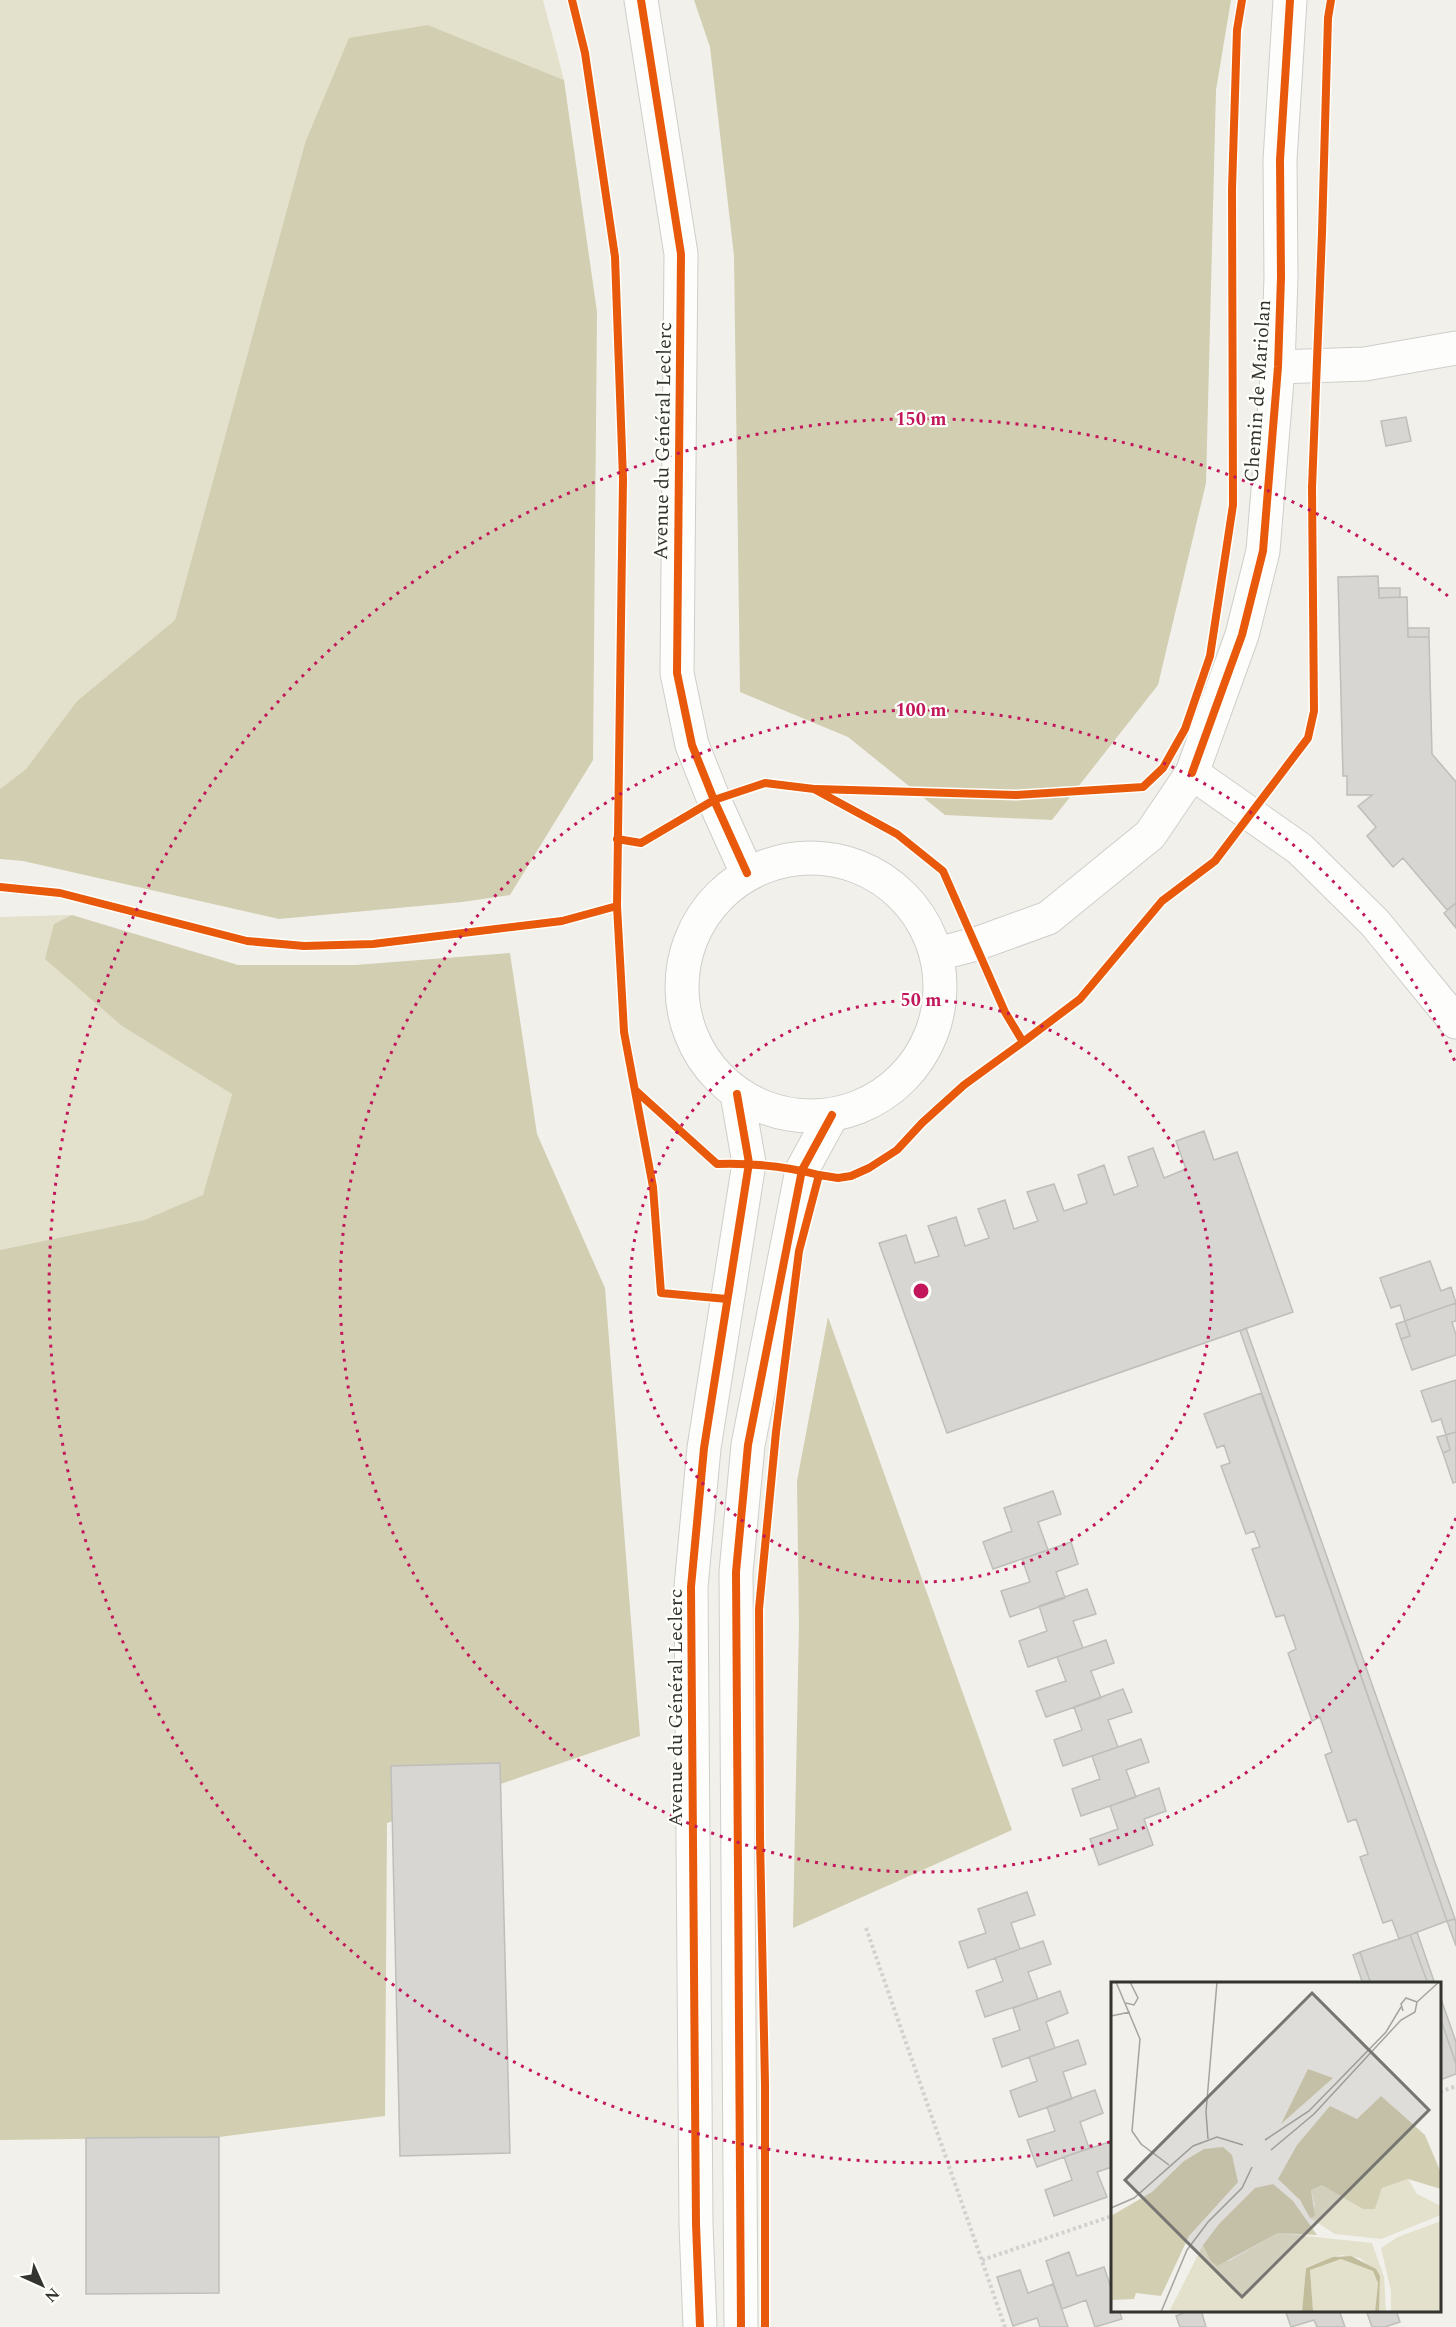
<svg xmlns="http://www.w3.org/2000/svg" width="1456" height="2327" font-family="Spectral,serif">
	<style>
		.green { fill: #e3e0cb }
		.forest { fill: #d2ceb1 }
		.building { fill: #d7d6d2; stroke: #bebeba; stroke-width: 1.5 }
		.lines { fill: none; stroke-linecap: round; stroke-linejoin: round }
		.minor-casing { stroke: #cfceca; stroke-width: 35 }
		.major-casing { stroke: #cfceca; stroke-width: 35 }
		.path { stroke: #d1d1d0; stroke-width: 4; stroke-dasharray: 3 3; stroke-linecap: butt }
		.minor { stroke: #fdfdfc; stroke-width: 33 }
		.major { stroke: #fdfdfc; stroke-width: 33 }
		.cycleway-casing { stroke: #fffffb; stroke-width: 11 }
		.cycleway { stroke: #e8590c; stroke-width: 8 }
		.ring { fill: none; stroke: #c2185b; stroke-width: 3; stroke-dasharray: 3 6 }
		.labels { text-anchor: middle; dominant-baseline: central; stroke-width: 4.5; stroke-linejoin: round; paint-order: stroke }
		.street-label { font-size: 20px; fill: #33332f; stroke: #fffffb }
		.inset-road { fill: none; stroke: #a5a4a0; stroke-width: 1.5 }
		.view { fill: #767571; fill-opacity: 0.15; stroke: #767571; stroke-width: 3 }
		.inset-edge { fill: none; stroke: #33332f; stroke-width: 3 }
		.centre { fill: #c2185b; stroke: #fffffb; stroke-width: 3 }
		.ring-label { font-size: 18px; text-anchor: middle; font-weight: bold; fill: #c2185b; stroke: #fffffb; stroke-width: 4.5; stroke-linejoin: round; paint-order: stroke }
	</style>
	<rect width="100%" height="100%" fill="#f1f0eb"/>
	<path class="green" d="M 0,0 L 543,0 L 564,80 L 428,25 L 305,143 L 175,620 L 77,701 L 26,769 L 0,789 Z
		M 72,915 L 54,925 L 122,1026 L 232,1093 L 204,1195 L 144,1220 L 0,1250 L 0,917 Z"/>
	<path class="forest" d="M 694,0 L 1231,0 L 1216,90 L 1206,483 L 1158,685 L 1052,820 L 945,815 L 848,737 L 740,692 L 734,256 L 710,47 Z
		M 428,25 L 564,80 L 597,312 L 593,760 L 510,895 L 462,902 L 279,919 L 23,861 L 0,859 L 0,789 L 26,769 L 77,701 L 175,620 L 305,143 L 349,38 Z
		M 72,915 L 238,965 L 355,965 L 510,953 L 537,1134 L 605,1288 L 640,1736 L 387,1823 L 385,2116 L 219,2137 L 0,2140 L 0,1250 L 144,1220 L 203,1195 L 232,1094 L 122,1026 L 45,959 L 54,924 Z
		M 828,1317 L 1012,1830 L 793,1928 L 799,1624 L 797,1481 Z"/>
	<path class="building" d="M 1406,417 L 1411,441 L 1386,446 L 1381,421 Z
		M 1378,576 L 1379,598 L 1407,597 L 1408,637 L 1429,637 L 1432,754 L 1456,782 L 1456,903 L 1447,910 L 1403,858 L 1393,867 L 1367,836 L 1376,827 L 1358,806 L 1372,795 L 1347,795 L 1347,776 L 1343,776 L 1338,577 Z
		M 1379,588 L 1400,588 L 1400,597 L 1379,598 Z
		M 1408,628 L 1429,628 L 1429,637 L 1408,637 Z
		M 1456,903 L 1456,928 L 1444,913 Z
		M 1204,1131 L 1214,1160 L 1237,1152 L 1293,1312 L 947,1433 L 879,1243 L 906,1235 L 915,1263 L 939,1256 L 928,1226 L 956,1217 L 965,1246 L 989,1238 L 978,1209 L 1005,1200 L 1014,1229 L 1038,1221 L 1027,1192 L 1054,1184 L 1064,1211 L 1087,1203 L 1078,1175 L 1104,1165 L 1114,1195 L 1138,1186 L 1128,1157 L 1153,1148 L 1164,1178 L 1186,1169 L 1176,1141 Z
		M 1430,1261 L 1441,1291 L 1451,1287 L 1456,1303 L 1405,1321 L 1400,1305 L 1391,1308 L 1380,1278 Z
		M 1456,1303 L 1456,1321 L 1452,1322 L 1456,1335 L 1456,1355 L 1412,1370 L 1401,1339 L 1410,1336 L 1405,1321 Z
		M 1405,1321 L 1410,1336 L 1401,1339 L 1396,1324 Z
		M 1246,1328 L 1455,1919 L 1447,1921 L 1240,1331 Z
		M 1456,1380 L 1456,1432 L 1446,1435 L 1441,1419 L 1432,1422 L 1421,1391 Z
		M 1261,1393 L 1447,1921 L 1399,1939 L 1392,1920 L 1383,1923 L 1360,1857 L 1368,1854 L 1356,1819 L 1348,1822 L 1325,1755 L 1332,1752 L 1320,1717 L 1312,1721 L 1288,1653 L 1296,1649 L 1284,1615 L 1276,1617 L 1252,1549 L 1260,1547 L 1254,1531 L 1246,1534 L 1221,1466 L 1230,1463 L 1224,1445 L 1217,1448 L 1204,1414 Z
		M 1456,1432 L 1456,1482 L 1453,1483 L 1443,1453 L 1450,1450 L 1446,1435 Z
		M 1446,1435 L 1450,1450 L 1443,1453 L 1437,1437 Z
		M 1053,1491 L 1061,1514 L 1038,1522 L 1048,1550 L 993,1569 L 983,1542 L 1012,1531 L 1004,1508 Z
		M 1071,1542 L 1078,1564 L 1056,1572 L 1065,1598 L 1010,1617 L 1001,1591 L 1030,1582 L 1022,1559 Z
		M 1087,1589 L 1096,1614 L 1073,1621 L 1083,1648 L 1028,1667 L 1019,1641 L 1047,1631 L 1039,1606 Z
		M 1106,1640 L 1114,1663 L 1091,1671 L 1101,1698 L 1046,1717 L 1036,1691 L 1066,1681 L 1057,1657 Z
		M 1123,1689 L 1132,1712 L 1108,1720 L 1118,1747 L 1063,1766 L 1054,1740 L 1082,1730 L 1074,1707 Z
		M 1141,1739 L 1149,1762 L 1126,1770 L 1136,1797 L 1081,1816 L 1072,1789 L 1100,1779 L 1092,1756 Z
		M 500,1763 L 510,2153 L 400,2156 L 391,1766 Z
		M 1159,1788 L 1166,1811 L 1144,1819 L 1153,1845 L 1099,1865 L 1090,1839 L 1118,1829 L 1110,1806 Z
		M 1027,1892 L 1035,1915 L 1011,1923 L 1020,1949 L 968,1968 L 959,1942 L 986,1933 L 978,1909 Z
		M 1455,1919 L 1456,1923 L 1456,1946 L 1447,1921 Z
		M 1417,1932 L 1435,1984 L 1428,1984 L 1410,1935 Z
		M 1410,1935 L 1428,1984 L 1371,1984 L 1360,1952 Z
		M 1043,1941 L 1051,1964 L 1028,1972 L 1038,1999 L 985,2017 L 976,1991 L 1003,1981 L 995,1958 Z
		M 1360,1952 L 1371,1984 L 1363,1984 L 1353,1955 Z
		M 1060,1991 L 1068,2013 L 1046,2022 L 1055,2048 L 1002,2067 L 993,2039 L 1020,2030 L 1013,2008 Z
		M 1440,1996 L 1456,2042 L 1456,2064 L 1440,2017 Z
		M 1440,2017 L 1456,2064 L 1456,2074 L 1440,2080 Z
		M 1078,2040 L 1086,2064 L 1063,2072 L 1072,2099 L 1019,2117 L 1010,2091 L 1037,2081 L 1029,2057 Z
		M 1095,2090 L 1103,2113 L 1080,2122 L 1089,2148 L 1037,2167 L 1027,2140 L 1055,2131 L 1047,2107 Z
		M 219,2137 L 219,2293 L 86,2294 L 86,2138 Z
		M 1112,2141 L 1112,2167 L 1097,2172 L 1107,2197 L 1054,2216 L 1045,2190 L 1072,2180 L 1064,2157 Z
		M 1069,2252 L 1077,2276 L 1104,2267 L 1112,2291 L 1112,2310 L 1119,2310 L 1122,2319 L 1095,2327 L 1086,2300 L 1062,2309 L 1046,2261 Z
		M 1020,2270 L 1028,2293 L 1053,2284 L 1068,2327 L 1040,2327 L 1037,2318 L 1013,2326 L 997,2277 Z
		M 1191,2310 L 1201,2310 L 1206,2327 L 1180,2327 L 1176,2316 Z
		M 1285,2310 L 1339,2310 L 1345,2327 L 1317,2327 L 1314,2320 L 1291,2327 Z
		M 1366,2310 L 1396,2310 L 1400,2322 L 1385,2327 L 1372,2327 Z"/>
	<g class="lines">
		<g class="minor-casing">
			<path id="minor" d="M 1278,367 L 1365,364 L 1456,348
				M 1192,773 L 1300,849 L 1375,923 L 1456,1022"/>
		</g>
		<g class="major-casing">
			<path id="major" d="M 641,0 L 681,254 L 677,673 L 692,745 L 714,800 L 747,873
				M682 987a129 129 0 1 1 258 0a129 129 0 1 1-258 0Z
				M 937,954 L 976,944 L 1048,918 L 1150,835 L 1192,773 L 1242,635 L 1263,551 L 1278,367 L 1281,277 L 1280,160 L 1290,0
				M 700,2327 L 696,2224 L 691,1587 L 704,1448 L 749,1163 L 737,1094
				M 741,2327 L 736,1572 L 748,1445 L 802,1170 L 832,1115"/>
		</g>
		<path class="path" d="M 866,1928 L 1005,2327
			M 1440,2092 L 1456,2086
			M 982,2260 L 1112,2216"/>
		<use href="#minor" class="minor"/>
		<use href="#major" class="major"/>
		<g class="cycleway-casing">
			<path id="cycleway" d="M 572,0 L 585,53 L 615,257 L 623,479 L 617,906 L 624,1032 L 653,1187 L 661,1293 L 727,1299
				M 641,0 L 681,254 L 677,673 L 692,745 L 714,800 L 747,873
				M 1192,773 L 1242,635 L 1263,551 L 1278,367 L 1281,277 L 1280,160 L 1290,0
				M 817,789 L 1016,795 L 1143,787 L 1163,768 L 1185,729 L 1210,656 L 1233,505 L 1232,189 L 1237,30 L 1242,0
				M 617,839 L 641,843 L 714,800 L 765,783 L 814,789 L 897,834 L 943,871 L 1005,1012 L 1023,1042 L 1080,999 L 1162,901 L 1215,861 L 1308,738 L 1314,711 L 1312,488 L 1322,233 L 1328,18 L 1331,0
				M 0,887 L 60,893 L 247,941 L 304,946 L 373,944 L 562,921 L 617,906
				M 635,1090 L 717,1164 C 751,1163 785,1166 819,1175 L 799,1251 L 776,1432 L 759,1609 L 760,1838 L 765,2084 L 765,2327
				M 819,1175 L 838,1178 L 851,1176 L 869,1168 L 897,1150 L 922,1123 L 964,1085 L 1023,1042
				M 700,2327 L 696,2224 L 691,1587 L 704,1448 L 749,1163 L 737,1094
				M 741,2327 L 736,1572 L 748,1445 L 802,1170 L 832,1115"/>
		</g>
		<use href="#cycleway" class="cycleway"/>
	</g>
	<g class="ring">
		<circle cx="921" cy="1291" r="291"/>
		<path d="M1456 1518A581 581 0 1 1 1456 1064"/>
		<path d="M1110 2142A872 872 0 1 1 1452 599"/>
	</g>
	<g class="labels">
		<g class="street-label">
			<text transform="translate(1258 391) rotate(-86)">Chemin de Mariolan</text>
			<text transform="translate(663 441) rotate(-89)">Avenue du Général Leclerc</text>
			<text transform="translate(676 1708) rotate(-90)">Avenue du Général Leclerc</text>
		</g>
	</g>
	<g transform="translate(1111 1982)">
		<rect width="330" height="330" fill="#f1f0eb"/>
		<path d="M 297,197 L 306,212 L 330,224 L 330,233 L 270,257 L 224,252 L 199,236 L 204,223 L 200,208 L 211,202 L 252,227 L 264,227 L 271,206 ZM 330,239 L 330,330 L 280,330 L 280,309 L 270,266 L 287,255 ZM 167,251 L 261,261 L 273,295 L 275,330 L 268,330 L 269,294 L 249,276 L 230,273 L 195,285 L 191,330 L 58,330 L 92,263 L 99,278 L 118,279 ZM 230,277 L 262,289 L 267,300 L 264,330 L 202,330 L 199,288 Z" fill="#e3e0cb"/>
		<path d="M 197,87 L 222,96 L 170,142 ZM 270,114 L 314,153 L 330,191 L 330,207 L 297,197 L 271,206 L 264,227 L 252,227 L 211,203 L 200,208 L 204,234 L 199,236 L 189,218 L 167,197 L 186,163 L 219,124 L 246,137 ZM 112,165 L 121,173 L 127,200 L 78,254 L 50,314 L 25,311 L 23,317 L 0,318 L 0,234 L 41,210 L 73,179 L 93,167 ZM 162,202 L 182,219 L 206,253 L 167,251 L 106,284 L 99,278 L 92,263 L 108,242 L 144,206 Z" fill="#d2ceb1"/>
		<path d="M 240,274 L 265,287 L 269,294 L 268,330 L 264,330 L 267,301 L 262,289 L 230,277 L 199,288 L 202,329 L 191,330 L 195,286 L 222,275 Z" fill="#c1bc9a"/>
		<path class="inset-road" d="M 5,0 L 29,57 L 21,149 L 30,162 L 58,183M 306,20 L 328,0M 15,21 L 23,23 L 27,16 L 19,0M 292,29 L 290,22 L 295,16 L 306,20M 0,34 L 19,30M 97,157 L 95,130 L 106,0M 154,158 L 198,129 L 275,50 L 290,25M 160,168 L 203,132 L 290,38 L 304,30 L 306,20M 0,226 L 23,216 L 82,164 L 106,155 L 132,163M 50,330 L 76,268 L 97,240 L 131,206 L 141,185"/>
		<path class="view" d="M 201,11 L 318,128 L 131,315 L 14,198 Z"/>
		<rect width="330" height="330" class="inset-edge"/>
	</g>
	<circle cx="921" cy="1291" r="9" class="centre"/>
	<g class="ring-label">
		<text x="921" y="425">150 m</text>
		<text x="921" y="716">100 m</text>
		<text x="921" y="1006">50 m</text>
	</g>
	<g transform="translate(42 2285) rotate(135)" stroke="#fffffb" stroke-width="4.5" paint-order="stroke">
	<path d="M0-4.5L10 22L0 15L-10 22Z" fill="#33332f"/>
	<text y="-9" font-size="16" font-weight="bold" text-anchor="middle" fill="#33332f">N</text>
	</g>
</svg>
